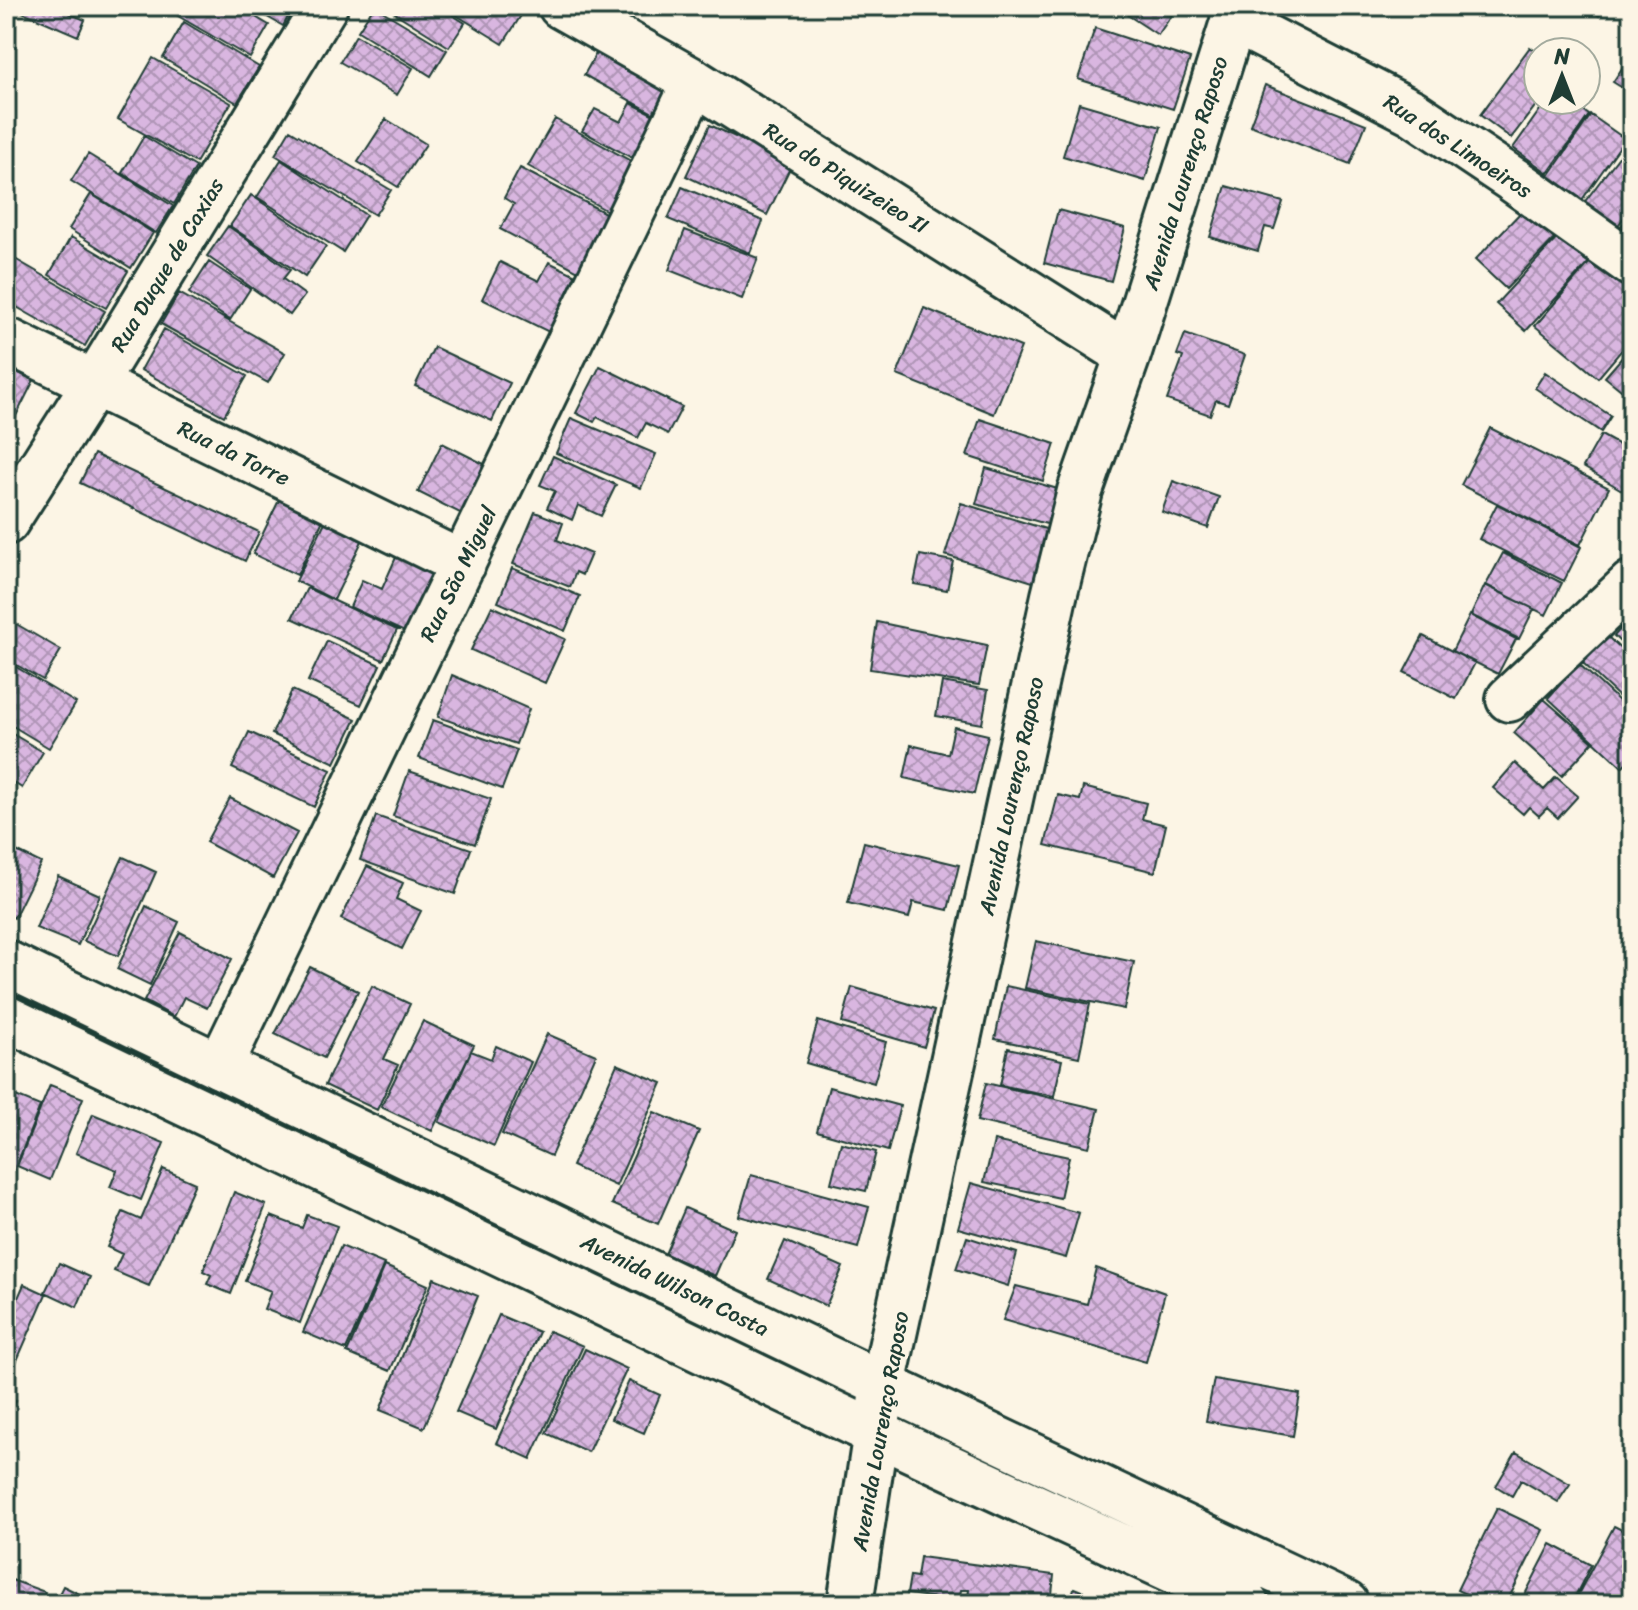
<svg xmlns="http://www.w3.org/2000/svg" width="1638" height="1610" font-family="Sriracha,sans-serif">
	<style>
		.building { fill: url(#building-cross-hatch); stroke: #1f3d34; stroke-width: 2 }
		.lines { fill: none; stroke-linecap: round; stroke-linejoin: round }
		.street-casing { stroke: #1f3d34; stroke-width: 50 }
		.secondary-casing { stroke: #1f3d34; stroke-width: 50 }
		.street { stroke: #fcf5e5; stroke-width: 44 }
		.secondary { stroke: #fcf5e5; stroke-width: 44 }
		.labels { text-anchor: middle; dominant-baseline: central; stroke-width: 6; stroke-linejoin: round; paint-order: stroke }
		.street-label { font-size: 22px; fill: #1f3d34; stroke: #fcf5e5 }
	</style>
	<defs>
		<pattern id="building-cross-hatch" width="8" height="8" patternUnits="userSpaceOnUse" patternTransform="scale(2)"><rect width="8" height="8" fill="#d9b6e0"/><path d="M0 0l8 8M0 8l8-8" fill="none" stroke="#af95b6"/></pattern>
	</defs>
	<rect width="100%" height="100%" fill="#fcf5e5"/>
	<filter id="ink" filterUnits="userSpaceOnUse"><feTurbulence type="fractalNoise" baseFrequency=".0125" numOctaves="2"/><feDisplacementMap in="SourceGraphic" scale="16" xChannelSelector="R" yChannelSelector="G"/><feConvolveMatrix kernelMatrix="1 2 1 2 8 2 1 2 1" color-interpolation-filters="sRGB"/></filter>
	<g filter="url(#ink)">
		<path class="building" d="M 23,6 L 53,6 L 85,20 L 78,36 L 20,11 Z
			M 184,6 L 237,6 L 269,25 L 250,58 L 178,16 Z
			M 248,6 L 294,6 L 283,26 Z
			M 374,6 L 447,50 L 431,76 L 358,31 Z
			M 384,6 L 438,6 L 465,23 L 449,47 Z
			M 442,6 L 527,6 L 503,44 Z
			M 1114,6 L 1178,6 L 1158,35 Z
			M 1584,6 L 1606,6 L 1599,16 Z
			M 184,22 L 259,67 L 237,103 L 163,58 Z
			M 1095,28 L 1190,59 L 1173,109 L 1078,79 Z
			M 356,35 L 413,68 L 397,95 L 340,62 Z
			M 1530,47 L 1538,53 L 1538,100 L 1540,100 L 1511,138 L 1480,115 Z
			M 599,48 L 675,90 L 660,117 L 584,75 Z
			M 1632,53 L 1632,94 L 1613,82 Z
			M 153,58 L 231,103 L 196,163 L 118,119 Z
			M 1265,85 L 1366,124 L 1350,164 L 1250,125 Z
			M 1547,100 L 1568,100 L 1589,115 L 1548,173 L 1513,148 Z
			M 631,103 L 658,117 L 634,159 L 582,131 L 595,109 L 621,122 Z
			M 1079,103 L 1161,127 L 1145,181 L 1063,156 Z
			M 1591,115 L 1625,139 L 1579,204 L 1546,180 Z
			M 386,119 L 426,144 L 398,187 L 358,162 Z
			M 555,119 L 636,164 L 609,212 L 528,166 Z
			M 710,125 L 792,164 L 767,215 L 686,176 Z
			M 290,130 L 391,190 L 375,215 L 275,155 Z
			M 144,136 L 196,167 L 174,204 L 122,173 Z
			M 1630,142 L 1632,144 L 1632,207 L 1616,228 L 1583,204 Z
			M 88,154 L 173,206 L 156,233 L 71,181 Z
			M 281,160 L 366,215 L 343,252 L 257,197 Z
			M 520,168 L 611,216 L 580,272 L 500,229 L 514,204 L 504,198 Z
			M 1226,186 L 1283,202 L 1274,229 L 1265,227 L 1258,251 L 1210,237 Z
			M 682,187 L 763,221 L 750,253 L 668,219 Z
			M 91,194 L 153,233 L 131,268 L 69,229 Z
			M 251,195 L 326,246 L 305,277 L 230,226 Z
			M 1058,210 L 1125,228 L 1111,281 L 1044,263 Z
			M 1523,210 L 1554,239 L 1506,289 L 1475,260 Z
			M 1632,212 L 1632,237 L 1620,228 Z
			M 228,226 L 290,270 L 283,279 L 305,295 L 290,315 L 207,256 Z
			M 685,230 L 758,258 L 742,299 L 669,270 Z
			M 1562,233 L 1591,260 L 1526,331 L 1496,304 Z
			M 71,237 L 128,271 L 106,308 L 49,275 Z
			M 1597,254 L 1632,283 L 1632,338 L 1598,378 L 1535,326 Z
			M 15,259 L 105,311 L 85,346 L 6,301 L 6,274 Z
			M 209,262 L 250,289 L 230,320 L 189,293 Z
			M 500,262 L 539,281 L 549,262 L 580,277 L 551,333 L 482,299 Z
			M 179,293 L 285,353 L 268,383 L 161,324 Z
			M 924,308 L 1021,347 L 994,414 L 897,375 Z
			M 164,329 L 247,376 L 224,416 L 141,370 Z
			M 1185,334 L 1245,355 L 1228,404 L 1216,400 L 1210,415 L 1167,400 L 1183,357 L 1177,355 Z
			M 1632,346 L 1632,399 L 1605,377 Z
			M 434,347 L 510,383 L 492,421 L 415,386 Z
			M 600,366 L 682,407 L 668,434 L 646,423 L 638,438 L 597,417 L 594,422 L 576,413 Z
			M 6,367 L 34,380 L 12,424 L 6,421 Z
			M 1545,372 L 1611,416 L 1601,432 L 1535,388 Z
			M 571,418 L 656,454 L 641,488 L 556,453 Z
			M 980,419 L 1055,444 L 1043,481 L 967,456 Z
			M 1490,428 L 1609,488 L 1580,545 L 1461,485 Z
			M 1601,435 L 1632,452 L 1632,496 L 1583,467 Z
			M 442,443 L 490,467 L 466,516 L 418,492 Z
			M 94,454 L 259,532 L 245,561 L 80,483 Z
			M 553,456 L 616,485 L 601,516 L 578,505 L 572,520 L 547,508 L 555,491 L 540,485 Z
			M 986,468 L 1061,490 L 1050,525 L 976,504 Z
			M 1173,481 L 1219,497 L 1208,528 L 1162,512 Z
			M 280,498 L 324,518 L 297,575 L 253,554 Z
			M 961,503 L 1052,531 L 1036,583 L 945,555 Z
			M 1497,504 L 1581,547 L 1564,581 L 1479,539 Z
			M 535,512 L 563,523 L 557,540 L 591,554 L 582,575 L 576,572 L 570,587 L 513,564 Z
			M 325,522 L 362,541 L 334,600 L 296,581 Z
			M 1503,553 L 1562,583 L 1546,615 L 1486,585 Z
			M 397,555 L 439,574 L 411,635 L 350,607 L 362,580 L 382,589 Z
			M 920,555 L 953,561 L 947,590 L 914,584 Z
			M 512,568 L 580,596 L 565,631 L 498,602 Z
			M 1485,585 L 1534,609 L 1519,639 L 1471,615 Z
			M 307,588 L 397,630 L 383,660 L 292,618 Z
			M 492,606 L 565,639 L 545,683 L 471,650 Z
			M 1470,615 L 1516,639 L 1498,674 L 1452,651 Z
			M 1632,617 L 1632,654 L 1614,636 Z
			M 6,618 L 61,650 L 43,680 L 6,659 Z
			M 877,622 L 987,645 L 979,685 L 870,669 Z
			M 1423,636 L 1475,663 L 1456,699 L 1404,672 Z
			M 1607,636 L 1632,660 L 1632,709 L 1583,663 Z
			M 327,641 L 380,665 L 361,705 L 308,681 Z
			M 6,661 L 76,703 L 49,748 L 6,722 Z
			M 1579,664 L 1632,713 L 1632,756 L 1622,767 L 1548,698 Z
			M 452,675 L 529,709 L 516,744 L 438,717 Z
			M 942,682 L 988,690 L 982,724 L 936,716 Z
			M 292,690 L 356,719 L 335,763 L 272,734 Z
			M 1544,699 L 1593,742 L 1562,776 L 1514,733 Z
			M 433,720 L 517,750 L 502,789 L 419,758 Z
			M 954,727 L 988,735 L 974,794 L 904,778 L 911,745 L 948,754 Z
			M 6,730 L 43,752 L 22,788 L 6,778 Z
			M 249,732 L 331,770 L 314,807 L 232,768 Z
			M 1515,763 L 1544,790 L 1556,777 L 1578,796 L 1558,818 L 1547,808 L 1539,816 L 1529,807 L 1523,814 L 1493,788 Z
			M 409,771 L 491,799 L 475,844 L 393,816 Z
			M 1083,787 L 1146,803 L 1142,819 L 1166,825 L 1155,872 L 1045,845 L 1058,795 L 1080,800 Z
			M 230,798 L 297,833 L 273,878 L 206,842 Z
			M 376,816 L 471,849 L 455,894 L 360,860 Z
			M 864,842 L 959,865 L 948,910 L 913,902 L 909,918 L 848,903 Z
			M 6,846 L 41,863 L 14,918 L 6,914 Z
			M 123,857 L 156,872 L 118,956 L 84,941 Z
			M 367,866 L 403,883 L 396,899 L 421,911 L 402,949 L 341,919 Z
			M 58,876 L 100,895 L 78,945 L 36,928 Z
			M 146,906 L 179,922 L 150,985 L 117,969 Z
			M 180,932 L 232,959 L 207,1008 L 184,997 L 174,1017 L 144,1001 Z
			M 1036,941 L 1134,962 L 1124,1009 L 1025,988 Z
			M 310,967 L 358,991 L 324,1058 L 275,1034 Z
			M 372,986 L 410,1004 L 384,1059 L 398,1065 L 377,1110 L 325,1085 Z
			M 1006,986 L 1090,1004 L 1079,1057 L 995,1039 Z
			M 852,987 L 934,1011 L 924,1047 L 842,1023 Z
			M 423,1021 L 474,1045 L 432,1131 L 381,1107 Z
			M 818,1021 L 886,1042 L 874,1083 L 806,1063 Z
			M 547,1034 L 596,1055 L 551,1156 L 502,1134 Z
			M 496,1046 L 531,1062 L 494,1146 L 439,1122 L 471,1051 L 491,1059 Z
			M 1008,1048 L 1062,1060 L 1054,1096 L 1000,1085 Z
			M 617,1064 L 662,1083 L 616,1186 L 572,1166 Z
			M 986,1083 L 1099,1109 L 1089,1147 L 977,1121 Z
			M 50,1085 L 83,1098 L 50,1180 L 17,1166 Z
			M 829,1087 L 900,1106 L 888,1151 L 817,1131 Z
			M 6,1092 L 40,1106 L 6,1191 Z
			M 654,1112 L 699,1131 L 658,1224 L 612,1204 Z
			M 93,1114 L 164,1143 L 141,1200 L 110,1187 L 117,1170 L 76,1153 Z
			M 994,1141 L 1069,1157 L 1060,1198 L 984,1182 Z
			M 841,1143 L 876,1152 L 866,1191 L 831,1183 Z
			M 163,1169 L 195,1183 L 149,1286 L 114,1271 L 122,1254 L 107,1247 L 123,1212 L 141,1220 Z
			M 751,1175 L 869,1207 L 858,1248 L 739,1216 Z
			M 971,1183 L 1079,1213 L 1066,1258 L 958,1228 Z
			M 234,1192 L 266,1205 L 231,1294 L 207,1284 L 211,1275 L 203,1271 Z
			M 685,1208 L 735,1230 L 715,1276 L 665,1254 Z
			M 307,1215 L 337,1226 L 300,1323 L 264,1309 L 271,1291 L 245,1281 L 271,1216 L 302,1228 Z
			M 967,1237 L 1017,1253 L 1008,1286 L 956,1269 Z
			M 785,1241 L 843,1267 L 826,1306 L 768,1279 Z
			M 341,1246 L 384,1264 L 346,1350 L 303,1332 Z
			M 59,1263 L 90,1277 L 77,1307 L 45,1292 Z
			M 385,1266 L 428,1285 L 390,1371 L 347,1353 Z
			M 1096,1268 L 1165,1293 L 1146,1362 L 1003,1320 L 1016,1286 L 1087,1304 Z
			M 434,1278 L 478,1296 L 424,1428 L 380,1410 Z
			M 24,1284 L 46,1294 L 12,1372 L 6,1369 L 6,1326 Z
			M 499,1315 L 539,1332 L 496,1429 L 456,1412 Z
			M 549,1331 L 583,1346 L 531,1459 L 496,1443 Z
			M 585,1349 L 627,1369 L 588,1452 L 546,1433 Z
			M 1214,1379 L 1300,1394 L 1293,1436 L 1206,1421 Z
			M 629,1381 L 660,1395 L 644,1433 L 611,1419 Z
			M 6,1396 L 16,1400 L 6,1427 Z
			M 1516,1452 L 1570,1484 L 1558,1502 L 1521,1480 L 1512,1496 L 1496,1486 Z
			M 1497,1508 L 1543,1530 L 1506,1604 L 1486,1604 L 1457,1590 Z
			M 1614,1526 L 1632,1535 L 1632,1604 L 1573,1604 Z
			M 1551,1544 L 1591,1565 L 1571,1604 L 1520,1604 Z
			M 920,1557 L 1054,1575 L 1051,1604 L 967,1604 L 969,1590 L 961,1590 L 959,1601 L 907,1594 L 910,1576 L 917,1577 Z
			M 9,1579 L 45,1592 L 40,1604 L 6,1604 L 6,1585 Z
			M 63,1586 L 100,1604 L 54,1604 Z
			M 1074,1588 L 1114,1604 L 1070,1604 Z"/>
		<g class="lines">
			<g class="street-casing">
				<path id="street" d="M 561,6 L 695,82 L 1128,355
					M 1233,20 L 1412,112 L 1512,179 L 1632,264
					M 6,340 L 463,564
					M 6,522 L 94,384 L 325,6
					M 1509,699 L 1632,583
					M 220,1066 L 695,82
					M 850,1604 L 883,1385 L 1054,596 L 1080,491 L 1128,355 L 1238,6"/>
			</g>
			<g class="secondary-casing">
				<path id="secondary" d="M 6,963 L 883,1385 L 1346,1604
					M 6,1018 L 854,1423 L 1246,1604"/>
			</g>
			<use href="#street" class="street"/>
			<use href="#secondary" class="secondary"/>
		</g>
	</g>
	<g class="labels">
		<g class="street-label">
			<text transform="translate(1458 146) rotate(33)">Rua dos Limoeiros</text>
			<text transform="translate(1185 173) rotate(-73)">Avenida Lourenço Raposo</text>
			<text transform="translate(846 178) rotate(32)">Rua do Piquizeieo II</text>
			<text transform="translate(167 265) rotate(-59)">Rua Duque de Caxias</text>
			<text transform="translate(234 453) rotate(26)">Rua da Torre</text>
			<text transform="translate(458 574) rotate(-64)">Rua São Miguel</text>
			<text transform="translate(1011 796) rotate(-78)">Avenida Lourenço Raposo</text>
			<text transform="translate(675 1285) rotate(26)">Avenida Wilson Costa</text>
			<text transform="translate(880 1431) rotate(-80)">Avenida Lourenço Raposo</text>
		</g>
	</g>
	<rect width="1638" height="1610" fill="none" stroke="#fcf5e5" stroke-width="32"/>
	<rect x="16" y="16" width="1606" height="1578" fill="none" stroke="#1f3d34" stroke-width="3" filter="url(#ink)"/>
	<g transform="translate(1562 76)"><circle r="38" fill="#fcf5e5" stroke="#a4ab9e" stroke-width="2"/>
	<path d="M0-6L14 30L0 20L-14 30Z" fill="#1f3d34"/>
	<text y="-12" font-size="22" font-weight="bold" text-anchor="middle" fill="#1f3d34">N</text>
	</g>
</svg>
